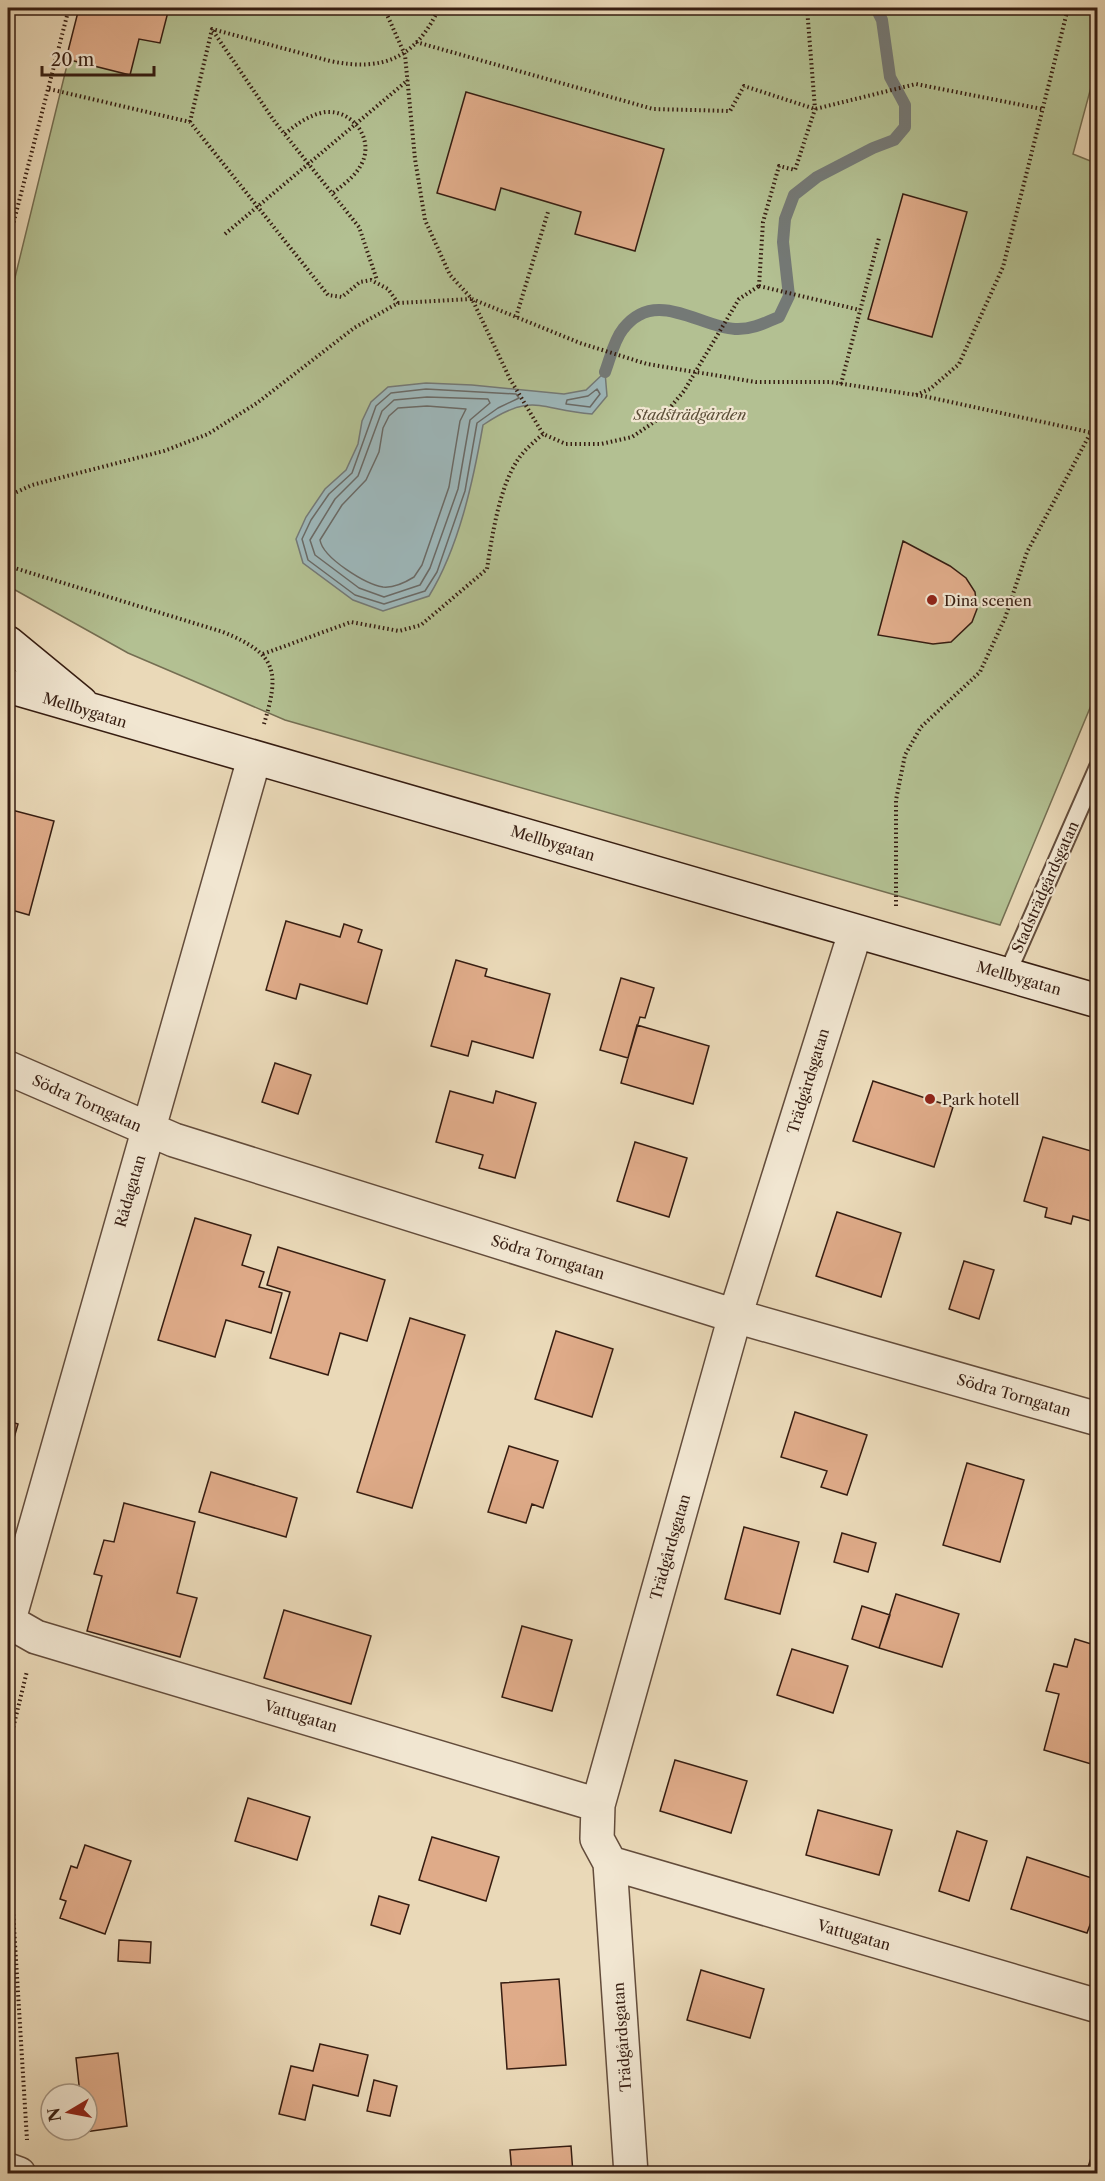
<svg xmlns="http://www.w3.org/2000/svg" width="1105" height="2181" font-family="'Libre Caslon Text',serif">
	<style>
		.green { fill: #b3c092; stroke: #746e52; stroke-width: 1.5 }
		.water { fill: #9db7ba; stroke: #747976; stroke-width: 1.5 }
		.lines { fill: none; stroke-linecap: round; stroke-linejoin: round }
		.shore { stroke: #6a6a66; stroke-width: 1.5 }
		.stream { stroke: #747976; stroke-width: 12 }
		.building { fill: #dfab89; stroke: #361d11; stroke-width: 1.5 }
		.service-casing { stroke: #634c3b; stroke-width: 20 }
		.minor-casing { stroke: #634c3b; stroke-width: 36 }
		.secondary-casing { stroke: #361d11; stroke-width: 36 }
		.path { stroke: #361d11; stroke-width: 4; stroke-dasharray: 1.5 3; stroke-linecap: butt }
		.service { stroke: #f1e6d1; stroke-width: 16 }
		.minor { stroke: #f1e6d1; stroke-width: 33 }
		.secondary { stroke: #f1e6d1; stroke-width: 33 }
		.poi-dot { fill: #8f2418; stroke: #f1e6d1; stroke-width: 2 }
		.labels { text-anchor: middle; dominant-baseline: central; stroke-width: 4.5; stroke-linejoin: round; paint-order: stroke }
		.park-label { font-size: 15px; font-style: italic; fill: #5c4e38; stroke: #f1e6d1 }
		.poi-label { font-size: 15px; fill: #361d11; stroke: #f1e6d1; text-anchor: start }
		.street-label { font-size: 15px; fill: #361d11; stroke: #f1e6d1 }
	</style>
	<rect width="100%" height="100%" fill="#ead9b8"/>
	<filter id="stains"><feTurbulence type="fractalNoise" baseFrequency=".00333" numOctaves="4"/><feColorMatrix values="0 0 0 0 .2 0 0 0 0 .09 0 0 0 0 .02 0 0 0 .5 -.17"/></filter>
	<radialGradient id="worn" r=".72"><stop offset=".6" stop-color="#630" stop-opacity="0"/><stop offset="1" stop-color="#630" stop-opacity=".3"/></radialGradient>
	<path class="green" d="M 81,8 L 1097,8 L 1097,65 L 1073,154 L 1098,164 L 1097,691 L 1000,925 L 285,720 L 128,653 L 8,586 L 8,306 Z"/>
	<path class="water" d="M 605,372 L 607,396 L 592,414 C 539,410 533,391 483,425 C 473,482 459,547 429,596 L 383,611 L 353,600 L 303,563 L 296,539 L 306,517 L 325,489 L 346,470 L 358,444 L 362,421 L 371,402 L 388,387 L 426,383 L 472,385 L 564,394 L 586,390 Z"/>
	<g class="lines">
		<path class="shore" d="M 426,389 L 516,394 L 519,398 L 498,408 L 477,423 L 465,491 L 437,572 L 425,591 L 384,604 L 355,595 L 308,560 L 302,539 L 311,520 L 329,494 L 352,473 L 376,406 L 391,393 Z
			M 597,389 L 600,394 L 590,407 L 566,404 L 567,400 L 588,396 Z
			M 427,397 L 488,399 L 490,403 L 470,420 L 458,489 L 430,568 L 420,585 L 384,597 L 359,588 L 315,555 L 310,540 L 335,499 L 358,476 L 382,411 L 394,400 Z
			M 427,406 L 466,409 L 460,421 L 449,487 L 422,565 L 414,577 C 406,582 393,588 383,587 C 365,584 323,558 320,540 L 342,505 L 366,480 L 379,452 L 383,428 L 389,416 L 398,408 Z"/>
		<path class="stream" d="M 605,372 C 610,359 614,340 623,329 C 655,287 699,327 735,329 C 751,330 765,323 779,317 L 789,296 L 783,242 L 785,219 L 794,195 L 817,177 L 873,148 L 894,140 L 905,127 L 905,105 L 890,77 L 882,20 L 876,8"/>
	</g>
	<path class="building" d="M 79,8 L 169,8 L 160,43 L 139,39 L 130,75 L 66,59 Z
		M 466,92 L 664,149 L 635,251 L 575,234 L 581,212 L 501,188 L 495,210 L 437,193 Z
		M 903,194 L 967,212 L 932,337 L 868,319 Z
		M 903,541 L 950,566 L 966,578 L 975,592 L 977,609 L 972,622 L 951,642 L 933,644 L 878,635 Z
		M 8,809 L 54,821 L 29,915 L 8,909 Z
		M 286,921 L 340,937 L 344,924 L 362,930 L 358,942 L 382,950 L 367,1004 L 300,984 L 296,999 L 266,990 Z
		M 456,960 L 487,969 L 485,976 L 550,994 L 533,1058 L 472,1041 L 468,1056 L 431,1046 Z
		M 621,978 L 654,988 L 645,1018 L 640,1017 L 628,1058 L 600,1050 Z
		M 637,1025 L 709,1046 L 693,1104 L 621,1083 Z
		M 275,1063 L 311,1075 L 298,1114 L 262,1102 Z
		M 873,1081 L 953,1107 L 934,1167 L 853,1141 Z
		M 450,1091 L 493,1103 L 496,1091 L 536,1103 L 515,1178 L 479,1168 L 483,1155 L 436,1142 Z
		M 1043,1137 L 1098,1153 L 1098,1223 L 1073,1216 L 1071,1224 L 1045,1217 L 1047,1208 L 1024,1201 Z
		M 635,1142 L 687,1158 L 669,1217 L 617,1201 Z
		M 837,1212 L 901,1233 L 881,1297 L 816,1276 Z
		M 195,1218 L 251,1235 L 242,1265 L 264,1272 L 259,1287 L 282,1293 L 271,1333 L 226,1320 L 215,1357 L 158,1340 Z
		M 278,1247 L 385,1280 L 367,1341 L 340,1333 L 328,1375 L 270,1358 L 290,1292 L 267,1285 Z
		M 964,1261 L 994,1270 L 979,1319 L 949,1309 Z
		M 410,1318 L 465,1335 L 412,1508 L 357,1492 Z
		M 556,1331 L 613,1349 L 592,1417 L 535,1399 Z
		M 795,1412 L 867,1435 L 847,1495 L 821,1487 L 827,1471 L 781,1457 Z
		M 8,1421 L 18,1424 L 8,1459 Z
		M 509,1446 L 558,1461 L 543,1508 L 532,1504 L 526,1523 L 488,1512 Z
		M 967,1463 L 1024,1480 L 1000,1562 L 943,1545 Z
		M 211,1472 L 297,1498 L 286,1537 L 199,1512 Z
		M 124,1503 L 195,1522 L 177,1593 L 197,1598 L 180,1657 L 87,1631 L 102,1576 L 94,1574 L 104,1540 L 114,1542 Z
		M 744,1527 L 799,1542 L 780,1614 L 725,1599 Z
		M 842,1533 L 876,1543 L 868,1572 L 834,1562 Z
		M 896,1594 L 959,1614 L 942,1667 L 879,1648 Z
		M 862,1606 L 890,1615 L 879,1648 L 852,1639 Z
		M 284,1610 L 371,1636 L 351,1704 L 264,1678 Z
		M 522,1626 L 572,1640 L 552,1711 L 502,1697 Z
		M 1075,1639 L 1098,1646 L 1098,1766 L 1044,1750 L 1059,1694 L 1046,1691 L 1054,1664 L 1067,1667 Z
		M 792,1649 L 848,1666 L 833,1713 L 777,1695 Z
		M 675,1760 L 747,1781 L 731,1833 L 660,1811 Z
		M 248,1798 L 310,1817 L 297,1860 L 235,1841 Z
		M 818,1810 L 892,1830 L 879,1875 L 806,1855 Z
		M 957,1831 L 987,1841 L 969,1901 L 939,1891 Z
		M 432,1837 L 499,1857 L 486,1901 L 419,1880 Z
		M 85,1845 L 131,1861 L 105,1934 L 60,1918 L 66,1901 L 60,1899 L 71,1866 L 77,1868 Z
		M 1027,1857 L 1098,1880 L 1098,1903 L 1087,1933 L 1011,1909 Z
		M 379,1896 L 409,1905 L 400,1934 L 371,1925 Z
		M 119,1940 L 151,1942 L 150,1963 L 118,1961 Z
		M 701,1970 L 764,1989 L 750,2038 L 687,2020 Z
		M 559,1979 L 566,2065 L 507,2069 L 501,1983 Z
		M 320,2044 L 368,2055 L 358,2096 L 313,2085 L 305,2120 L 279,2114 L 291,2066 L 313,2071 Z
		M 118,2053 L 127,2126 L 85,2132 L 87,2130 L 87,2094 L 80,2094 L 76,2058 Z
		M 374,2080 L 397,2086 L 390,2116 L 367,2111 Z
		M 1098,2135 L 1098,2174 L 1086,2174 Z
		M 571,2146 L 573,2174 L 512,2174 L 510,2150 Z"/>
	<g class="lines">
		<g class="service-casing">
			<path id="service" d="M 1007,974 L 1098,767"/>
		</g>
		<g class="minor-casing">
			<path id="minor" d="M 8,1068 L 174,1140 L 735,1316 L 1098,1419
				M 8,1621 L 36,1637 L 598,1805
				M 8,1623 L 254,759
				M 610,1863 L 1098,2006
				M 8,2170 L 19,2174
				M 631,2174 L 610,1863 L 597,1839 L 598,1805 L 735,1316 L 855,933"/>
		</g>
		<g class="secondary-casing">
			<path id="secondary" d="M 8,643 L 81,703
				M 8,686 L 1098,1001"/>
		</g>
		<path class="path" d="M 384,8 L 405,55 L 415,159 L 425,220 L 450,275 L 472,299 L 580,343 L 647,364 L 756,382 L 830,382 L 923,396 L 1098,434
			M 213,31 L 275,122 L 359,227 L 377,280
			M 416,42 L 653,109 L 730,111 L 744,86 L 815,109 L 916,84 L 1042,109
			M 49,89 L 190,122 L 328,295 L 342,297 L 360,282 L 371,280 L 388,289 L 398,303
			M 190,122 L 212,29 L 330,61 C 383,72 416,58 439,8
			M 285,134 C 296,124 311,114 326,112 C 353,110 374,139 362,163 C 356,176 343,185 333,193
			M 225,234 L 408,80
			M 8,244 L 69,8
			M 759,286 L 763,222 L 779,166 L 795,170 L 815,109 L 807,8
			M 759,286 L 860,310
			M 516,317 L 548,212
			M 841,384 L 879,238
			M 916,395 L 930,389 L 959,364 L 1003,267 L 1068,8
			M 8,496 L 32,485 L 164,451 L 208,434 L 257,403 L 354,328 L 398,303 L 472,299 L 510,379 L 543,434 L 566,444 L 601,444 L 632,437 L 663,416 L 684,391 L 739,299 L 759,286
			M 8,566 L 223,632 C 277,654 280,671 264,724
			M 263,654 L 351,622 L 399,631 L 421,625 L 487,569 C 492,536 499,489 517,461 C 524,450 534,442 543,434
			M 896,906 L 896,800 L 905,755 L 921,727 L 980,672 L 1005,618 L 1027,552 L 1091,432
			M 8,1749 L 27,1671
			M 8,1829 L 27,2140"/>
		<use href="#service" class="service"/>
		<use href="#minor" class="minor"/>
		<use href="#secondary" class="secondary"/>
	</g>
	<g class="poi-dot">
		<circle cx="932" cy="600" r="6"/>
		<circle cx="930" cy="1099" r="6"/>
	</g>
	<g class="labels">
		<g class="park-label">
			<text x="690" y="414">Stadsträdgården</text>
		</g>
		<g class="poi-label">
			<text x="944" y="600">Dina scenen</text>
			<text x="942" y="1099">Park hotell</text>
		</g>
		<g class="street-label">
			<text transform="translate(85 710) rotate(17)">Mellbygatan</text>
			<text transform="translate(553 843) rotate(17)">Mellbygatan</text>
			<text transform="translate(1045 887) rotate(-66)">Stadsträdgårdsgatan</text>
			<text transform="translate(1019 978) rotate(16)">Mellbygatan</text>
			<text transform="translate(808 1081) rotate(-73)">Trädgårdsgatan</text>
			<text transform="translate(87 1103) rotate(24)">Södra Torngatan</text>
			<text transform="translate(130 1191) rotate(-74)">Rådagatan</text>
			<text transform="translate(548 1257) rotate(17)">Södra Torngatan</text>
			<text transform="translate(1014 1395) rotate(16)">Södra Torngatan</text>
			<text transform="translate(670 1547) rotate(-74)">Trädgårdsgatan</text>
			<text transform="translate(301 1716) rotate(17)">Vattugatan</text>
			<text transform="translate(854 1935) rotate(16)">Vattugatan</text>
			<text transform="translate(622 2037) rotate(-94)">Trädgårdsgatan</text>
		</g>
	</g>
	<rect width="1105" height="2181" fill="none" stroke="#ead9b8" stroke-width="30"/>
	<rect x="9" y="9" width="1087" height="2163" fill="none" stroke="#361d11" stroke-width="3"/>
	<rect x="15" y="15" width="1075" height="2151" fill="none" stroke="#361d11" stroke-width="1.5"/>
	<g transform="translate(69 2112) rotate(260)"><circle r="28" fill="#f1e6d1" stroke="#a69684" stroke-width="1.5"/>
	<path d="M0-4.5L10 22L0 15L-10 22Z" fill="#8f2418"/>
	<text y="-9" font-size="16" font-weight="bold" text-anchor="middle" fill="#361d11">N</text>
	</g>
	<path d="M42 66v9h112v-9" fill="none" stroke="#361d11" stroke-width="3"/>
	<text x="51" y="66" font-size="18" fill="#361d11" stroke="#f1e6d1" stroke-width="4.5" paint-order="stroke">20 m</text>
	<rect width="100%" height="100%" filter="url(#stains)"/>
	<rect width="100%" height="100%" fill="url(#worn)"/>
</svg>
